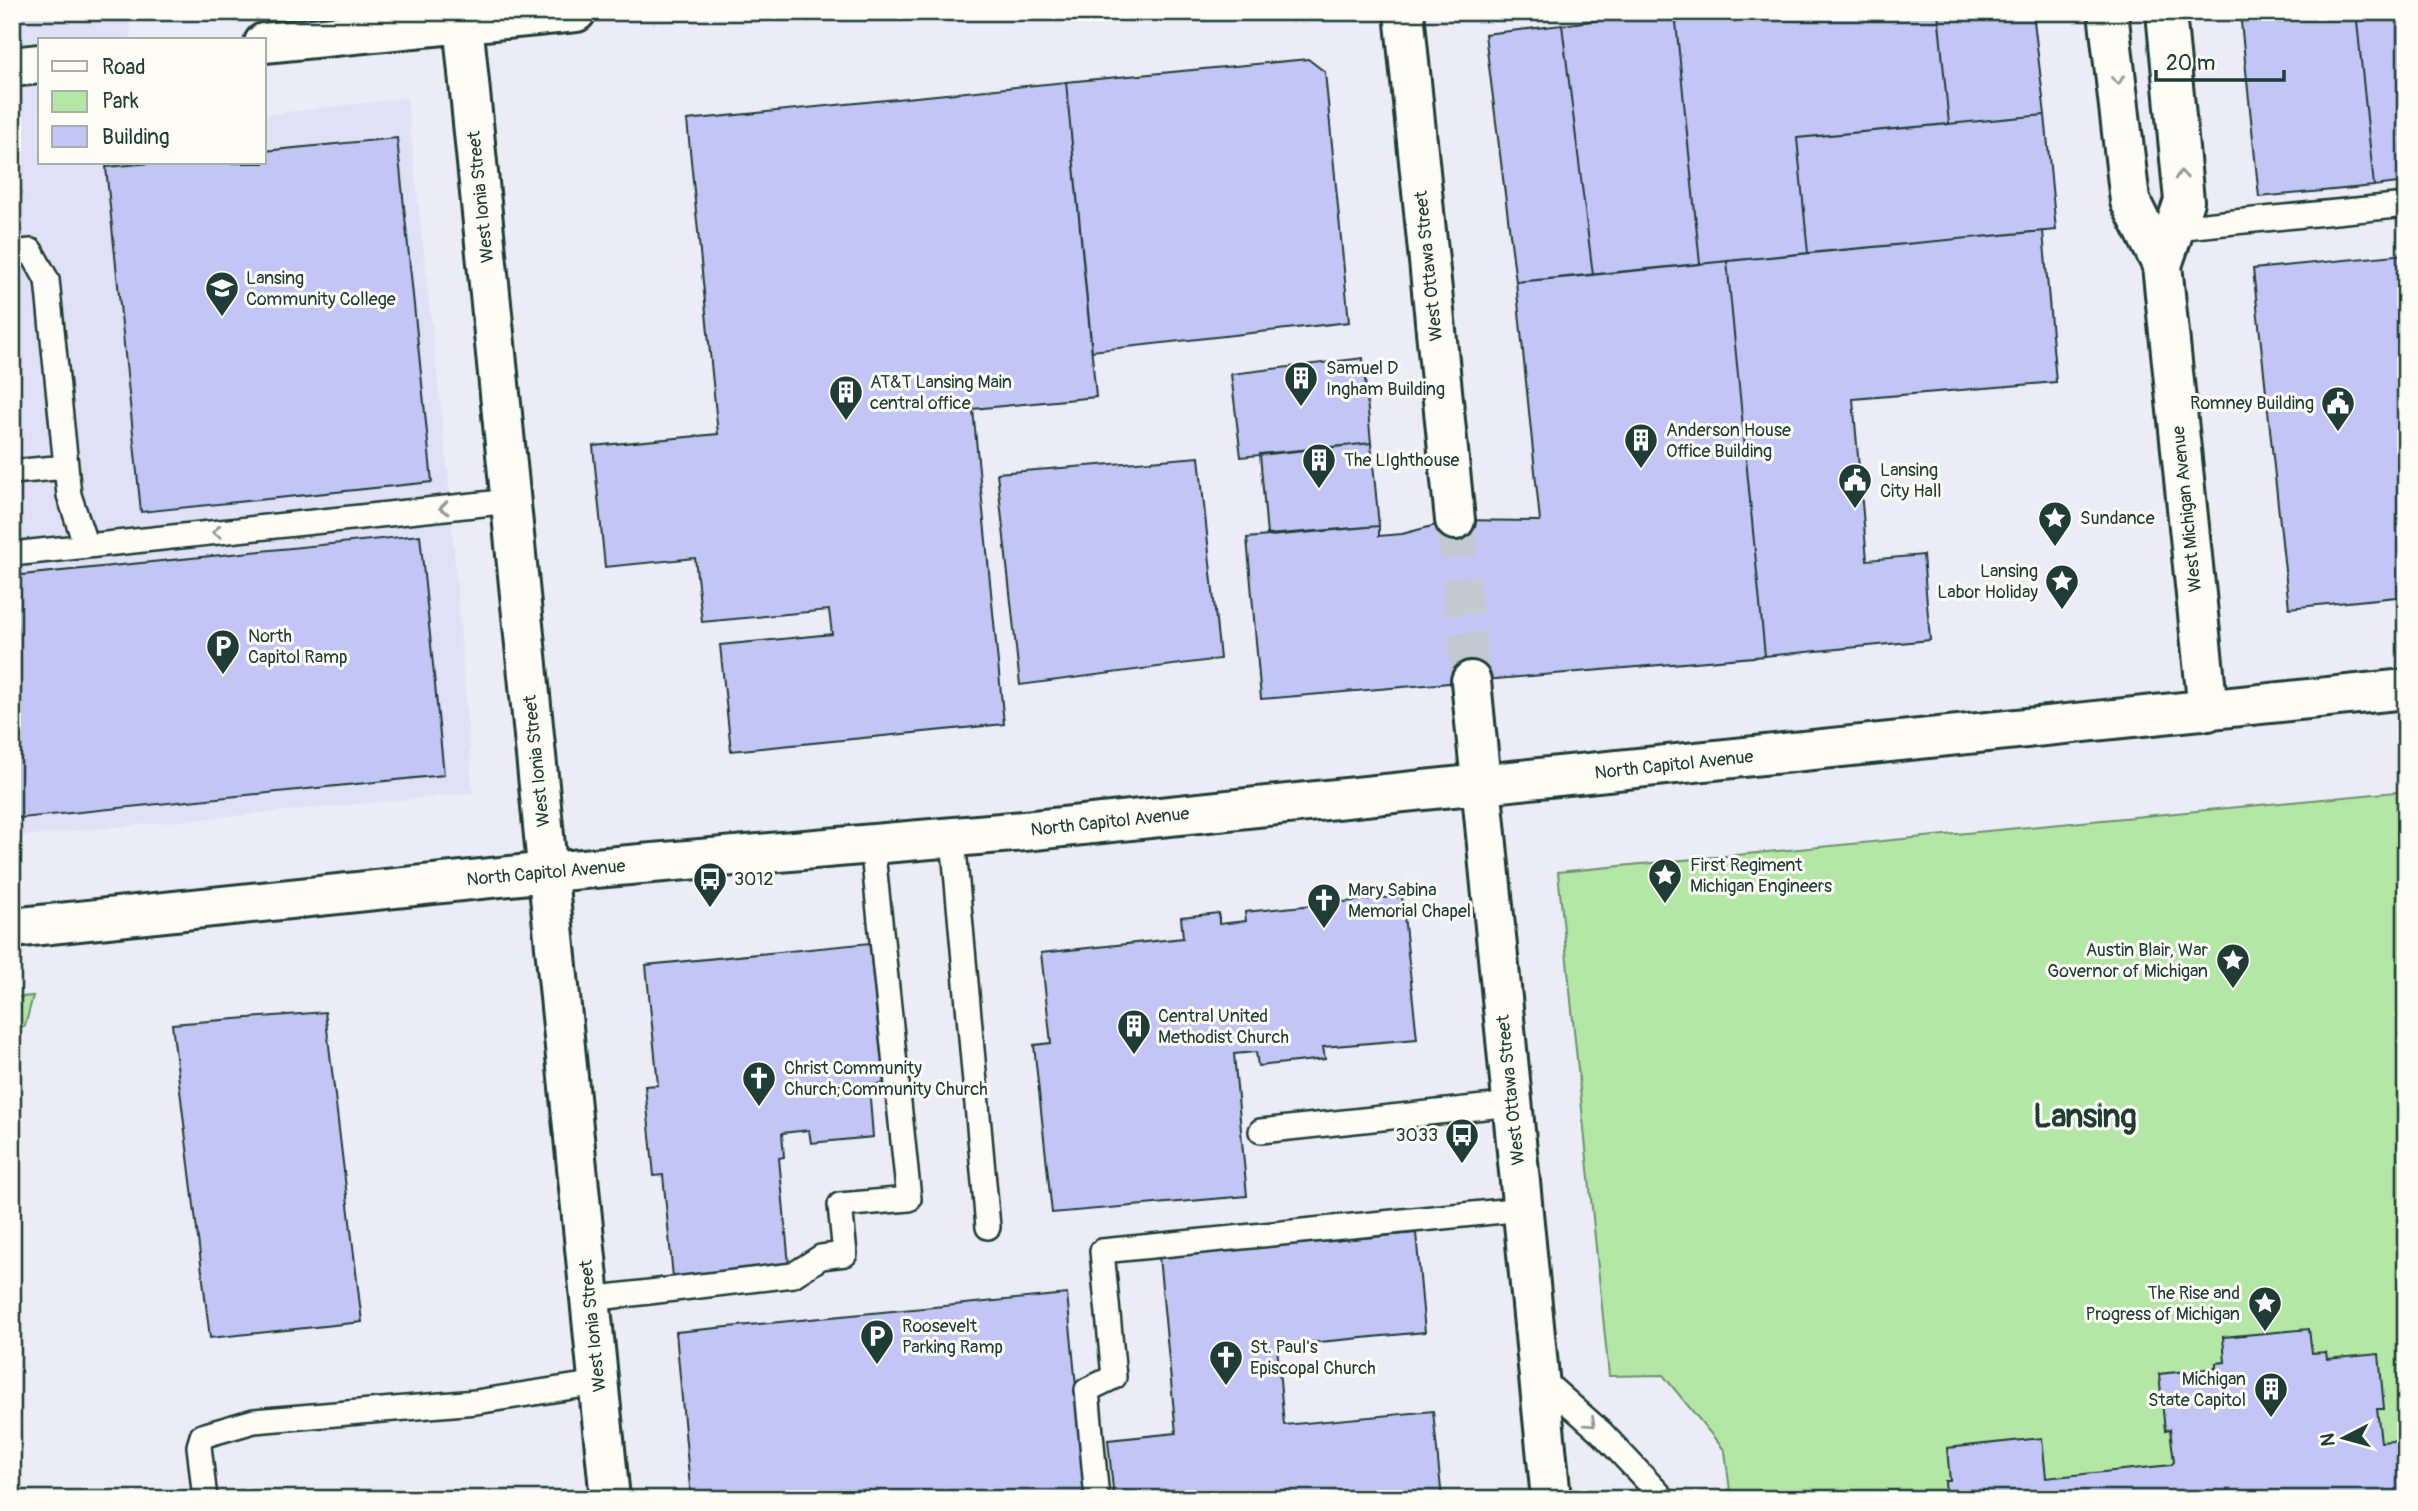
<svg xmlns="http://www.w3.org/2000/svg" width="2418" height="1511" font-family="Pangolin,sans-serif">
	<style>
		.built { fill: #e0e0f7 }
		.green { fill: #b4e6a6; stroke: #6a926d; stroke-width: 2 }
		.building { fill: #c3c5f7; stroke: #1f3d34; stroke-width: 2 }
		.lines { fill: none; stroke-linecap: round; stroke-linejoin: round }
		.secondary-tunnel { stroke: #c3c9d0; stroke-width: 38; stroke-dasharray: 38 19; stroke-linecap: butt }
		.service-casing { stroke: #1f3d34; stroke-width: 28 }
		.minor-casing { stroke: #1f3d34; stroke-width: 44 }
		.tertiary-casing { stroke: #1f3d34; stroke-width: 44 }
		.secondary-casing { stroke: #1f3d34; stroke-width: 44 }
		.service { stroke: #fdfcf7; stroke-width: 23 }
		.minor { stroke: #fdfcf7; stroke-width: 38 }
		.tertiary { stroke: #fdfcf7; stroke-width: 38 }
		.secondary { stroke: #fdfcf7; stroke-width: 38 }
		.oneway { stroke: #8e9c96 }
		.labels { text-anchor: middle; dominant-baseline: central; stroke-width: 6; stroke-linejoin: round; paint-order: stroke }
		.street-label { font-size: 18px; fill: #1f3d34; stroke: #fdfcf7 }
		.poi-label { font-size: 18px; fill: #1f3d34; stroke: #fdfcf7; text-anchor: start }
		.town-label { font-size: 32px; font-weight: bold; fill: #1f3d34; stroke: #fdfcf7 }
	</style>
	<rect width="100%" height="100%" fill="#ececf7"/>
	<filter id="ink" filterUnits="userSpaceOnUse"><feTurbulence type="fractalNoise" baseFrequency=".0143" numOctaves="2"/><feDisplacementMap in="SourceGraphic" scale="14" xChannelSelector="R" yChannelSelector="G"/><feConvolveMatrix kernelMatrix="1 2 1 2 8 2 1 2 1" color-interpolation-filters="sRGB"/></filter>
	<g filter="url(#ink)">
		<path class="built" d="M 12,12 L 129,12 L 131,40 L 40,40 L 40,163 L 264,163 L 264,115 L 407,98 L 448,473 L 473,793 L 12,837 Z"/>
		<path class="green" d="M 2406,791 L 2406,1499 L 1731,1499 L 1725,1451 L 1663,1375 L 1609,1376 L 1558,872 Z
			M 33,996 L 25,1026 L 12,1028 L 12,998 Z"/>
		<path class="building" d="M 1655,12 L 1675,12 L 1700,264 L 1593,275 L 1562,25 Z
			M 1675,12 L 1938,12 L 1949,124 L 1797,138 L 1808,253 L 1700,264 Z
			M 1938,12 L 2033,12 L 2045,115 L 1949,124 Z
			M 2240,12 L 2356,12 L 2374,186 L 2259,197 Z
			M 2356,12 L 2406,12 L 2406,182 L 2374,186 Z
			M 1562,25 L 1593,275 L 1516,282 L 1485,34 Z
			M 1308,59 L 1325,72 L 1349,322 L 1092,351 L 1066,82 Z
			M 1066,82 L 1096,397 L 973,409 L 1004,724 L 731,751 L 720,645 L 832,634 L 829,610 L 702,622 L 695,558 L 605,567 L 593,446 L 718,434 L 687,120 Z
			M 2045,115 L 2056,230 L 1808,253 L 1797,138 Z
			M 397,138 L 432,482 L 141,512 L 106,167 L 152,163 L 264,163 L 264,151 Z
			M 2043,231 L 2056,382 L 1853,399 L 1867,560 L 1923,555 L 1930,640 L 1765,656 L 1727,261 Z
			M 2406,254 L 2406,596 L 2289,608 L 2253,269 Z
			M 1727,261 L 1765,656 L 1261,699 L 1247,538 L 1379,526 L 1379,536 L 1402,534 L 1455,520 L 1540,521 L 1516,282 Z
			M 1363,358 L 1371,443 L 1241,457 L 1231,374 Z
			M 1371,443 L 1379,526 L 1267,535 L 1260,454 Z
			M 1199,457 L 1220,659 L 1020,685 L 997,473 Z
			M 420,535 L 444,775 L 12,819 L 12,576 Z
			M 1402,896 L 1417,1039 L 1323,1047 L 1325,1059 L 1258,1066 L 1256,1052 L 1234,1054 L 1247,1196 L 1052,1213 L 1034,1045 L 1051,1043 L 1041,953 L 1183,938 L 1181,917 L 1219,913 L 1219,924 L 1246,921 L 1245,912 Z
			M 870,943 L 884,1083 L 869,1085 L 873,1137 L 811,1143 L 809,1130 L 782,1133 L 784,1157 L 779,1158 L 789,1265 L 673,1277 L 663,1175 L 654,1176 L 645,1086 L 658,1085 L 646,965 Z
			M 325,1012 L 362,1322 L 210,1338 L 172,1024 Z
			M 1416,1233 L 1425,1332 L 1277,1346 L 1284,1425 L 1433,1411 L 1442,1499 L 1114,1499 L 1108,1440 L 1176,1433 L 1159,1257 Z
			M 1067,1294 L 1087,1499 L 691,1499 L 676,1332 Z
			M 2309,1329 L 2312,1353 L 2326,1352 L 2327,1359 L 2379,1354 L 2384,1409 L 2377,1409 L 2381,1442 L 2406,1440 L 2406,1499 L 1946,1499 L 1945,1481 L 1950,1481 L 1947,1448 L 2042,1438 L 2046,1478 L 2171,1465 L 2174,1462 L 2170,1429 L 2165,1430 L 2159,1374 L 2216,1368 L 2216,1363 L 2225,1362 L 2223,1337 Z"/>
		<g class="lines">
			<path class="secondary-tunnel" d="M 1455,520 L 1471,681"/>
			<g class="service-casing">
				<path id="service" d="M 2174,228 L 2406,205
					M 12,253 L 31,251 L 47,280 L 69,495 L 86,546
					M 12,472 L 66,467
					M 12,554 L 511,501
					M 953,838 L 988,1227
					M 1261,1131 L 1512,1104
					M 590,1299 L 793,1275 L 821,1257 L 845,1254 L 840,1205 L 909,1199 L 872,844
					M 1540,1378 L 1602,1433 L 1664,1499
					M 205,1499 L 199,1446 L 202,1436 L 254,1421 L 476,1402 L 598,1383
					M 1097,1499 L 1087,1390 L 1114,1377 L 1102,1251 L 1523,1209"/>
			</g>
			<g class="minor-casing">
				<path id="minor" d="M 462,12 L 610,1499
					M 264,43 L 576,12
					M 12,67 L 40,64"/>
			</g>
			<g class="tertiary-casing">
				<path id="tertiary" d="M 2108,12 L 2130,201 L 2162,265 L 2208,711
					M 2162,265 L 2184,201 L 2166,12
					M 12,928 L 548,872 L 1024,831 L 2406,689"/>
			</g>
			<g class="secondary-casing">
				<path id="secondary" d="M 1404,12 L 1455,520
					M 1471,681 L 1551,1499"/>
			</g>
			<use href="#service" class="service"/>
			<use href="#minor" class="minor"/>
			<use href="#tertiary" class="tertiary"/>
			<use href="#secondary" class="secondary"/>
		</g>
		<defs><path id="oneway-chevron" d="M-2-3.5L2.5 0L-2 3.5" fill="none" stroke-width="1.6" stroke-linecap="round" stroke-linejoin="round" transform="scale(1.75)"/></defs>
		<g class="oneway">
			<use href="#oneway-chevron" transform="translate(2118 80) rotate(82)"/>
			<use href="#oneway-chevron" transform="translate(2181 175) rotate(-95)"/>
			<use href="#oneway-chevron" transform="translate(444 508) rotate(174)"/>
			<use href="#oneway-chevron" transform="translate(217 532) rotate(174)"/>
			<use href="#oneway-chevron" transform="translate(1591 1423) rotate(42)"/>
		</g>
	</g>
	<defs>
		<g id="university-pin" transform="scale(1.75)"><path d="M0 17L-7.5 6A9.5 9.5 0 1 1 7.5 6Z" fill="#1f3d34" stroke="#fdfcf7"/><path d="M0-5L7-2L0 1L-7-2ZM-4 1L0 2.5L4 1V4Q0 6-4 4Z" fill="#fff"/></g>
		<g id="building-pin" transform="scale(1.75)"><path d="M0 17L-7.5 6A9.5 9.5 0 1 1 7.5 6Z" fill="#1f3d34" stroke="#fdfcf7"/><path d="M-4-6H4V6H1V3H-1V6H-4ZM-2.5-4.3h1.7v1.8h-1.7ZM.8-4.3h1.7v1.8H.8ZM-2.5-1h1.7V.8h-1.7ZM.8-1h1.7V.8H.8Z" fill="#fff"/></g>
		<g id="civic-pin" transform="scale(1.75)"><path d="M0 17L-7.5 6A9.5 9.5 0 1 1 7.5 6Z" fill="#1f3d34" stroke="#fdfcf7"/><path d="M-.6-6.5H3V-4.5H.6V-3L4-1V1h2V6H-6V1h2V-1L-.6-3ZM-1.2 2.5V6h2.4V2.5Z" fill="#fff"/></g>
		<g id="sight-pin" transform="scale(1.75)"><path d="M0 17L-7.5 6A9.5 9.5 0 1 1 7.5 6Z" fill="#1f3d34" stroke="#fdfcf7"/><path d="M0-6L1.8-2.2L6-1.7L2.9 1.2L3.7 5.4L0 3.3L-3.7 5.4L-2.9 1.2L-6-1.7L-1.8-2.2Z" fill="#fff"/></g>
		<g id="parking-pin" transform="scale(1.75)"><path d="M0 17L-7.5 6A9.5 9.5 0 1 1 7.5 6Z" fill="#1f3d34" stroke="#fdfcf7"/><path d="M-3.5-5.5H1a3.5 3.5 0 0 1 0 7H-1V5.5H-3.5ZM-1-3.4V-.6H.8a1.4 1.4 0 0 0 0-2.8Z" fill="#fff"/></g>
		<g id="bus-pin" transform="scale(1.75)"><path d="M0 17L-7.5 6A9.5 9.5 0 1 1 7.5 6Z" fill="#1f3d34" stroke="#fdfcf7"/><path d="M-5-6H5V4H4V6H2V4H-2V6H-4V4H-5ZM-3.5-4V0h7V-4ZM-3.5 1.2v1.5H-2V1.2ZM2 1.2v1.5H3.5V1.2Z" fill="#fff"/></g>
		<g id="church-pin" transform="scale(1.75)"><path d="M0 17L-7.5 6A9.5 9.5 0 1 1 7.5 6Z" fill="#1f3d34" stroke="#fdfcf7"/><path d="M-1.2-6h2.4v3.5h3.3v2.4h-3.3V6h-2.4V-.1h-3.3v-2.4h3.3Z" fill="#fff"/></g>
	</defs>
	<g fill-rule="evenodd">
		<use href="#university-pin" x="222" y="288"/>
		<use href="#building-pin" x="1301" y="378"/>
		<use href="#building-pin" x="846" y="392"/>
		<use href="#civic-pin" x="2338" y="403"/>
		<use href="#building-pin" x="1641" y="440"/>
		<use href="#building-pin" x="1319" y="460"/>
		<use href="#civic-pin" x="1855" y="480"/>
		<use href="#sight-pin" x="2055" y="518"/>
		<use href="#sight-pin" x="2062" y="581"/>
		<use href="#parking-pin" x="223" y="646"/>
		<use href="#sight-pin" x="1665" y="875"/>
		<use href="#bus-pin" x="710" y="879"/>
		<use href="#church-pin" x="1324" y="900"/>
		<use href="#sight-pin" x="2233" y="960"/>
		<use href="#building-pin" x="1134" y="1026"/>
		<use href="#church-pin" x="759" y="1078"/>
		<use href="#bus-pin" x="1462" y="1135"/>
		<use href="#sight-pin" x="2265" y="1303"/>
		<use href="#parking-pin" x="877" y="1336"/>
		<use href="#church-pin" x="1226" y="1357"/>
		<use href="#building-pin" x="2271" y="1389"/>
	</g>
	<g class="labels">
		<g class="street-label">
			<text transform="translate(481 197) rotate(-96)">West Ionia Street</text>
			<text transform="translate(1429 266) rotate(-96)">West Ottawa Street</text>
			<text transform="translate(2187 509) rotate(-96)">West Michigan Avenue</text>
			<text transform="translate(537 761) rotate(-96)">West Ionia Street</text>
			<text transform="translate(1674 765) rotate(-6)">North Capitol Avenue</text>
			<text transform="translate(1110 822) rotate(-6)">North Capitol Avenue</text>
			<text transform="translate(546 873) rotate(-5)">North Capitol Avenue</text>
			<text transform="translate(1511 1090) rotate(-96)">West Ottawa Street</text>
			<text transform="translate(593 1326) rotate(-96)">West Ionia Street</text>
		</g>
		<g class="poi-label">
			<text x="246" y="278">Lansing<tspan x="246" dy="21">Community College</tspan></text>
			<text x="1326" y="368">Samuel D<tspan x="1326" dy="21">Ingham Building</tspan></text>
			<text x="870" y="382">AT&amp;T Lansing Main<tspan x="870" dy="21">central office</tspan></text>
			<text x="2314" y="403" text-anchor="end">Romney Building</text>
			<text x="1666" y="430">Anderson House<tspan x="1666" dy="21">Office Building</tspan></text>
			<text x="1344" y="460">The LIghthouse</text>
			<text x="1880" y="470">Lansing<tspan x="1880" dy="21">City Hall</tspan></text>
			<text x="2080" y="518">Sundance</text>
			<text x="2038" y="571" text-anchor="end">Lansing<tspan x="2038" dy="21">Labor Holiday</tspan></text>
			<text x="248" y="636">North<tspan x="248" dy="21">Capitol Ramp</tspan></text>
			<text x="1690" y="865">First Regiment<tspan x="1690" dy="21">Michigan Engineers</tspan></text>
			<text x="734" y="879">3012</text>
			<text x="1348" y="890">Mary Sabina<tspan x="1348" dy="21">Memorial Chapel</tspan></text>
			<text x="2208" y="950" text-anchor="end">Austin Blair, War<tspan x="2208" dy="21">Governor of Michigan</tspan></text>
			<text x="1158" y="1016">Central United<tspan x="1158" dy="21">Methodist Church</tspan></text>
			<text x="784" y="1068">Christ Community<tspan x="784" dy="21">Church;Community Church</tspan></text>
			<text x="1438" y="1135" text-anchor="end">3033</text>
			<text x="2240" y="1293" text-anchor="end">The Rise and<tspan x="2240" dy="21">Progress of Michigan</tspan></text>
			<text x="902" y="1326">Roosevelt<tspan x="902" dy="21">Parking Ramp</tspan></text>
			<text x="1250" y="1347">St. Paul's<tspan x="1250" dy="21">Episcopal Church</tspan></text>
			<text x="2246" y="1379" text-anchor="end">Michigan<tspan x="2246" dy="21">State Capitol</tspan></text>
		</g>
		<g class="town-label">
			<text x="2085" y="1117">Lansing</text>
		</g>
	</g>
	<rect width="2418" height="1511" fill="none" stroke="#fdfcf7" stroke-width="42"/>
	<rect x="21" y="21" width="2376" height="1469" fill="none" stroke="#1f3d34" stroke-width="2.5" filter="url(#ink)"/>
	<rect x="38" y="38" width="228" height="126" fill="#fdfcf7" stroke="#a4b0a9" stroke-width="2"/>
	<rect x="52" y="61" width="35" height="10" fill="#fdfcf7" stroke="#a4b0a9" stroke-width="2"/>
	<text x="102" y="74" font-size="21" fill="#1f3d34">Road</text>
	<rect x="52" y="91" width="35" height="21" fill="#b4e6a6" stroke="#a4b0a9" stroke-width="2"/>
	<text x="102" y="108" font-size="21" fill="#1f3d34">Park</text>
	<rect x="52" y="126" width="35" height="21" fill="#c3c5f7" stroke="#a4b0a9" stroke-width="2"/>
	<text x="102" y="144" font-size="21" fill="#1f3d34">Building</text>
	<g transform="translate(2344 1438) rotate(264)" stroke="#fdfcf7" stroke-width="5" paint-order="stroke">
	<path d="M0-5L12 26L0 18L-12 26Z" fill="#1f3d34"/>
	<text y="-10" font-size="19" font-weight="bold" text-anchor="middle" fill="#1f3d34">N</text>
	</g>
	<path d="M2156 70v10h128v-10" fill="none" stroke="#1f3d34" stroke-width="3.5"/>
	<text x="2166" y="70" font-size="21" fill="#1f3d34" stroke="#fdfcf7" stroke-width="5" paint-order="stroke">20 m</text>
</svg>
